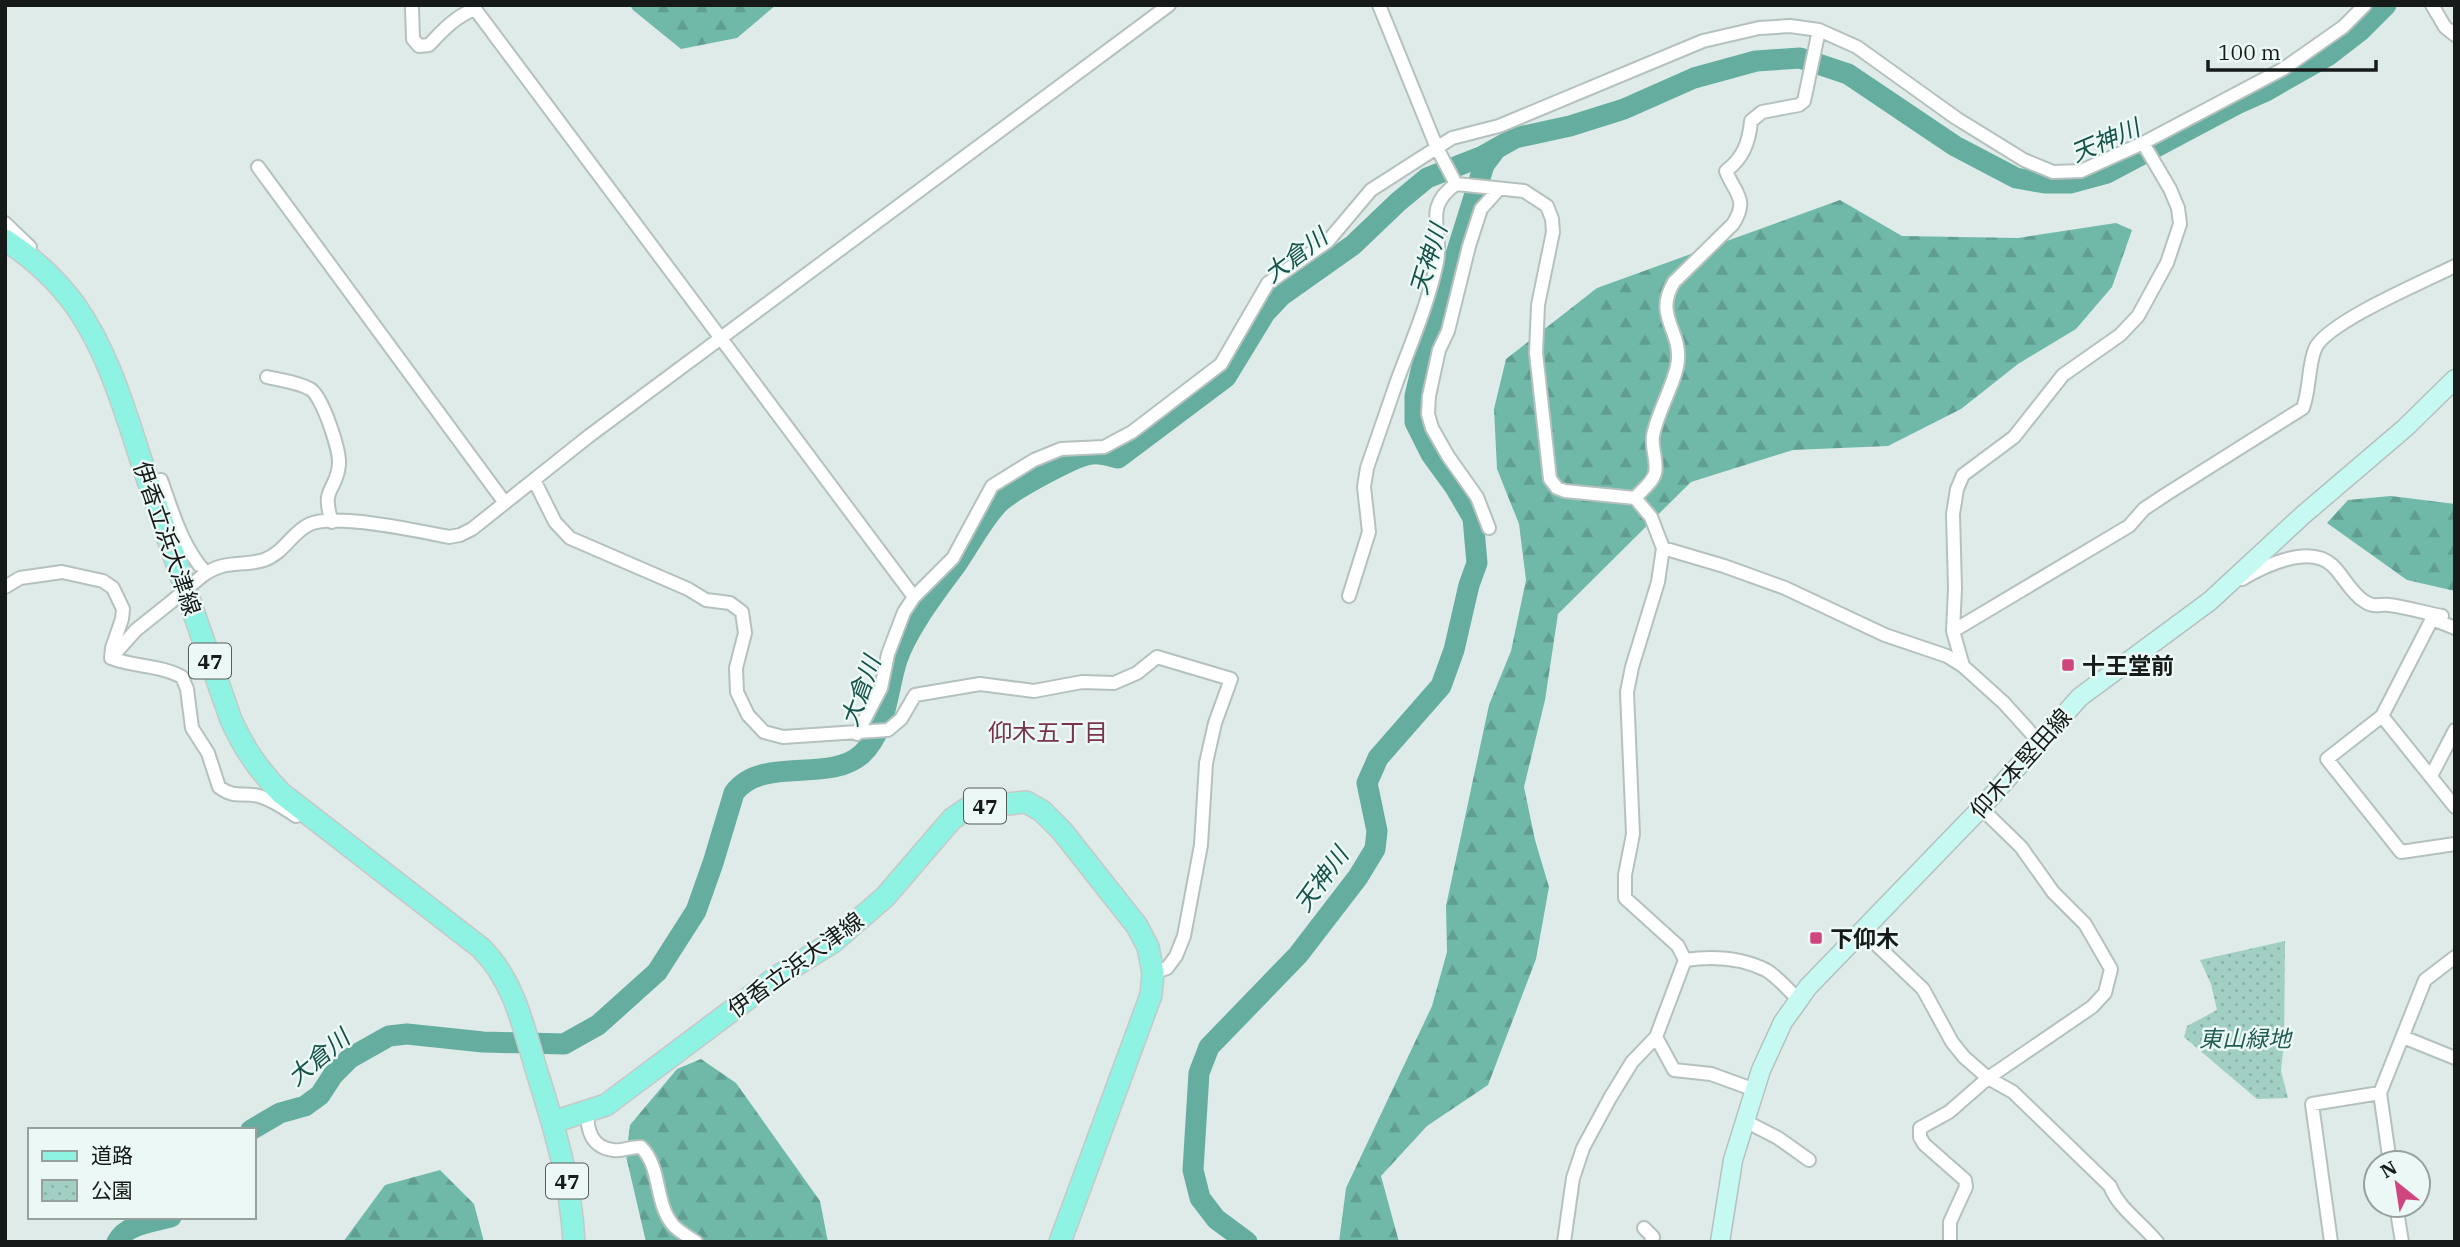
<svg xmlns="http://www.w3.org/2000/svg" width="2460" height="1247" font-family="'IBM Plex Serif','Noto Sans JP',serif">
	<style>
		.forest { fill: url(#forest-firs) }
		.park { fill: url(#park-dots) }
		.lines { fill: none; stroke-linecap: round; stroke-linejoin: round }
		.river { stroke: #65ae9f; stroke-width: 21 }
		.minor-casing { stroke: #b5c1be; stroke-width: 16 }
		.secondary-casing { stroke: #b5c1be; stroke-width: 21 }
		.primary-casing { stroke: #c7c8c8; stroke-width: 24 }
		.minor { stroke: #fff; stroke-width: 12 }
		.secondary { stroke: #c6f9f1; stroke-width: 18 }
		.primary { stroke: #8ef3e2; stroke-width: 21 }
		.minor-bridge-casing { stroke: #b5c1be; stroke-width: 16; stroke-linecap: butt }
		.minor-bridge { stroke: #fff; stroke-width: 12 }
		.poi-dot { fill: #cf457e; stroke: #ecf8f5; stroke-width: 2.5 }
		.labels { text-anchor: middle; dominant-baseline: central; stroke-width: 5; stroke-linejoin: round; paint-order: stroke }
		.shield { fill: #ecf8f5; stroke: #565d5c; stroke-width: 2 }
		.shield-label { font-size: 21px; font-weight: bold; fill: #161b1a }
		.street-label { font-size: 23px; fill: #161b1a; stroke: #ecf8f5 }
		.poi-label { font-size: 23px; font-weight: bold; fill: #161b1a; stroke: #ecf8f5; text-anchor: start }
		.park-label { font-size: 23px; font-style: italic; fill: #225e53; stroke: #ecf8f5 }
		.water-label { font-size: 24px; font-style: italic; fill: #155349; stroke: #ecf8f5 }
		.neighbourhood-label { font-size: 24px; fill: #78334d; stroke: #ecf8f5 }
	</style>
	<defs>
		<pattern id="forest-firs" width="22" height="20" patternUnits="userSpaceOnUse" patternTransform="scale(1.75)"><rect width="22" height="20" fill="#70b9a9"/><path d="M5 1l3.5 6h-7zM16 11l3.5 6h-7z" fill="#609e91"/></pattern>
		<pattern id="park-dots" width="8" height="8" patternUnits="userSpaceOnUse" patternTransform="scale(1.75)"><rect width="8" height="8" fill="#a2cfc4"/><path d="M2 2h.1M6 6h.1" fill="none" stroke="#8bb1a8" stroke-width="1.8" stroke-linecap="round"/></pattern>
	</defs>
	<rect width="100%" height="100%" fill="#deebe8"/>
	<path class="forest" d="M 630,5 L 776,5 L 737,38 L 681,49 L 633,10 Z
		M 1840,200 L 1902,236 L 2018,238 L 2116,223 L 2132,230 L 2112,287 L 2076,329 L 2018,364 L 1961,409 L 1888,446 L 1793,450 L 1691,482 L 1558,614 L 1545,700 L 1524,787 L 1535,840 L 1549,887 L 1536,959 L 1488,1085 L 1427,1126 L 1381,1176 L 1399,1242 L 1339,1242 L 1346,1188 L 1432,1006 L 1447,952 L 1446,906 L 1489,705 L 1511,651 L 1526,580 L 1519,524 L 1497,469 L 1494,409 L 1506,359 L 1597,288 Z
		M 2391,496 L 2455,504 L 2455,591 L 2407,580 L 2327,523 L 2348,500 Z
		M 701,1059 L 736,1083 L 820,1201 L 828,1242 L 646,1242 L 626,1156 L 630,1125 L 677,1069 Z
		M 440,1170 L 474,1204 L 484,1242 L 343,1242 L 385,1185 Z"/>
	<path class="park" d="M 2285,941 L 2284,1042 L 2281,1071 L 2288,1098 L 2257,1099 L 2184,1037 L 2187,1026 L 2217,1010 L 2211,984 L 2200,960 Z"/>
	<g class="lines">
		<path class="river" d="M 251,1130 L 280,1113 L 305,1106 L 320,1095 L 333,1075 L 350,1058 L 389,1036 L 407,1034 L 483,1042 L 564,1044 L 598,1025 L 657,972 L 696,911 L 713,863 L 734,793 C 762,755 829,784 862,754 C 887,730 887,691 897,660 C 908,628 936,592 956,565 C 970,545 981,522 998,504 C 1009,492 1076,455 1092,454 C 1100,453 1110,456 1118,458 L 1226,377 L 1265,313 L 1281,296 L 1353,245 L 1398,202 L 1427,178 L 1483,156 L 1515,138 L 1570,126 L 1624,109 L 1694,78 L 1756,61 L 1800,58 L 1848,74 L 1955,146 L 2016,178 L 2045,183 L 2070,183 L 2107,173 L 2237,104 L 2264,92 L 2329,55 L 2360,31 L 2386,5
			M 117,1242 C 126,1224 153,1222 171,1217
			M 1247,1242 L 1216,1219 L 1200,1198 L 1193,1170 L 1199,1073 L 1209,1047 L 1298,955 L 1358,877 L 1375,849 L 1377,831 L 1367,783 L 1378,758 L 1441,686 L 1454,650 L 1469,585 L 1477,563 L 1473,518 L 1455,487 L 1431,454 L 1415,422 L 1415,396 L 1426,350 L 1484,165 L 1496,149"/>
		<g class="minor-casing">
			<path id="minor" d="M 1379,5 L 1437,148 L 1456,184
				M 2432,5 L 2445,27 L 2455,35
				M 412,8 L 413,39 L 419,46 L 429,45 C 443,30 456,16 475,9 L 914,597
				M 258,167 L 505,503
				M 5,223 L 30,247
				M 267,377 C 280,380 298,382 310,389 C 322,395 340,450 339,464 C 337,492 320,486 332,522
				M 534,480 L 555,522 L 570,538 L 688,589 L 706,600 L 730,603 L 742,612 L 745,633 L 736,668 L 737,692 L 748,715 L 764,732 L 783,737 L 888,730 L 901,719 L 915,695 L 980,684 L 1034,691 L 1082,682 L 1114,683 L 1137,673 L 1157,657 L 1231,679 L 1215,723 L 1206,763 L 1201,845 L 1184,936 L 1176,956 L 1167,968 L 1153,973
				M 149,484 L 161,480 C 173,513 182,547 206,573
				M 1635,498 C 1641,491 1653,482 1655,473 C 1658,462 1651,448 1653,436 C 1657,412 1677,380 1678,359 C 1680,329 1654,315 1674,282 L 1733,224 C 1749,199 1735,194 1726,171 C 1743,158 1749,143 1751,121 L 1762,112 L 1799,105 L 1804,101 L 1819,30
				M 1489,528 L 1477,497 L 1448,456 L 1432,428 L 1428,414 L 1429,396 L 1439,350 L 1448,331 L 1469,246 L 1481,209 L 1499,189
				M 1663,548 L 1724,566 L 1785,588 L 1885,635 L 1947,656 L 1963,666 L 2004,703 L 2040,743
				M 202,576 C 225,559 240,567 264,560 C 284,553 292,532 310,524 C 336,513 419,531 449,537 L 460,535 L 472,529 L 589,436 L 1169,5
				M 2242,579 C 2264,566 2309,544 2332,565 C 2343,575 2351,593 2364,601 C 2373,608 2379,604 2389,605 C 2406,607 2425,613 2442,616
				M 5,587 L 20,578 L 62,572 L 103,581 L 113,588 L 123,609 L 122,619 L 112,648 L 111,658
				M 1349,596 L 1369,532 L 1364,487 L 1367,468 C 1377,439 1387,410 1397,381 C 1412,341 1428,304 1437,262 C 1443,229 1422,208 1456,184 L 1524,191 L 1547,206 L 1552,219 L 1553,232 L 1538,305 L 1536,353 L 1550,479 L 1557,488 L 1565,491 L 1635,498 L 1651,517 L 1663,548 L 1658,582 L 1632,667 L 1627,692 L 1633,834 L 1625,875 L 1625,898 L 1678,946 L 1685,960 L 1656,1037 L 1632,1062 L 1610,1098 L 1583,1148 L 1573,1178 L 1564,1242
				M 2455,628 L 2432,619 L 2382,716 L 2327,759 L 2401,852 L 2455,844
				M 1953,631 L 2129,526 L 2144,509 L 2165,495 L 2303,408 C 2310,389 2308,366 2315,349 C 2325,323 2427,280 2455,266
				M 111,658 C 134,667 161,665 182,677 L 187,689 L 192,728 L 208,753 L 219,787 C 235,799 242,792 259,796 C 273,800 284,808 296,816
				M 111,658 L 136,630 L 171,602
				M 1963,666 L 1953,631 L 1955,588 L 1953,514 L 1957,489 L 1963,475 L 2014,437 L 2063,375 L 2120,335 L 2138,316 L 2167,263 L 2180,224 L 2178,208 L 2170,189 L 2143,143
				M 2382,716 L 2455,807
				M 857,734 L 881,688 L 888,654 L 904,612 L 914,597 L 953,558 L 992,486 L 1034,460 L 1061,449 L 1104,447 L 1132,432 L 1221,364 L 1268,283 L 1328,241 L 1371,190 L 1452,138 L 1499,126 L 1703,41 L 1759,28 L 1790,26 L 1819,30 L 1857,47 L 1956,118 L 2024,160 L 2053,172 L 2081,171 L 2143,143 L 2283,69 L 2343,27 L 2365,5
				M 2431,776 L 2455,730
				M 1861,930 L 1923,989 L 1952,1042 L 1964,1057 L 1988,1078 L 2013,1092 L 2110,1186 C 2119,1209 2142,1223 2157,1242
				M 1685,960 C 1712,956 1740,957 1766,970 C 1778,977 1789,991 1799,1000
				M 1656,1037 L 1674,1070 L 1711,1074 L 1755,1090
				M 2403,1037 L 2455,1058
				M 587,1111 C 587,1130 591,1147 613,1150 C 621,1152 632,1146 641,1147 C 662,1168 654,1202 673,1225 C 678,1231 689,1237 696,1242
				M 1745,1121 L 1778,1138 L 1809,1160
				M 2390,1163 L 2380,1093 L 2425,980 L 2455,957
				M 2396,1205 L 2402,1242
				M 1644,1228 L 1653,1237 L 1651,1242
				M 1950,1242 L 1950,1222 L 1966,1187 L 1965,1180 L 1924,1144 L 1920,1137 L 1920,1128 L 1949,1112 L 1988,1078 L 2092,1007 L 2105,993 L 2111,969 L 2085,924 L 2053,892 L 2021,847 L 1981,808
				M 2331,1242 L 2312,1104 L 2380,1093"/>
		</g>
		<g class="secondary-casing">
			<path id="secondary" d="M 1720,1242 L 1733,1160 L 1761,1070 L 1783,1022 L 1808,987 L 1981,808 L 2080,697 L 2210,601 L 2303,515 L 2405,428 L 2455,379"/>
		</g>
		<g class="primary-casing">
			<path id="primary" d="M 5,240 C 33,258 56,279 75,305 C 111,356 127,419 147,478 C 175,559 203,639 231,720 C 245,750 258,769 281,793 L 481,948 C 514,981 523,1025 536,1069 C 554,1126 571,1182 574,1242
				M 553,1122 L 606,1105 L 778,976 L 833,942 L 885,897 L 952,819 L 968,808 L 1026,802 L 1042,811 L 1062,831 L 1137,926 L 1148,947 L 1153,973 L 1151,995 L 1060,1242"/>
		</g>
		<use href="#minor" class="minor"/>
		<use href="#secondary" class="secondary"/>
		<use href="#primary" class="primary"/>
		<g class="minor-bridge-casing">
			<path id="minor-bridge" d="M 171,602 L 202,576"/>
		</g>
		<use href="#minor-bridge" class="minor-bridge"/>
	</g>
	<g class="poi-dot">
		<rect x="2061" y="658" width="14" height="14" rx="3.5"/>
		<rect x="1809" y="931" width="14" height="14" rx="3.5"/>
	</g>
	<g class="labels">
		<g class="shield">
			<rect x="189" y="643.5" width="42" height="35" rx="5"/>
			<rect x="964" y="788.5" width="42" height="35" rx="5"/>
			<rect x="546" y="1163.5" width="42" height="35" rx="5"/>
		</g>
		<g class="shield-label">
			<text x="210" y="661">47</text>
			<text x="985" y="806">47</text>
			<text x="567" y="1181">47</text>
		</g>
		<g class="street-label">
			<text transform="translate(168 538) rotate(71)">伊香立浜大津線</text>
			<text transform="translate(2020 763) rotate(-48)">仰木本堅田線</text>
			<text transform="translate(795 964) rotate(-36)">伊香立浜大津線</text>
		</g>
		<g class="poi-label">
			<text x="2082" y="665">十王堂前</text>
			<text x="1830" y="938">下仰木</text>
		</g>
		<g class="park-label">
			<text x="2245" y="1038">東山緑地</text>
		</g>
		<g class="water-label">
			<text transform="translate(2105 140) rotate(-23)">天神川</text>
			<text transform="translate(1295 255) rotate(-37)">大倉川</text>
			<text transform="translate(1428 259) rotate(-73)">天神川</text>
			<text transform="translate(860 691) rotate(-70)">大倉川</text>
			<text transform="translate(1321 879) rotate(-54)">天神川</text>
			<text transform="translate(318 1057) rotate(-40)">大倉川</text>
		</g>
		<g class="neighbourhood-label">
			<text x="1048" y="732">仰木五丁目</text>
		</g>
	</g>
	<rect width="2460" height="1247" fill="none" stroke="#161b1a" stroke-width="14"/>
	<rect x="28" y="1128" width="228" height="91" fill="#ecf8f5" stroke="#96a09d" stroke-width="2"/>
	<rect x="42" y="1151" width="35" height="10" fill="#8ef3e2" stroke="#96a09d" stroke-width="2"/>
	<text x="91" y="1163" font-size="21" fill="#161b1a">道路</text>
	<rect x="42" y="1180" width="35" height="21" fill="url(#park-dots)" stroke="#96a09d" stroke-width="2"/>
	<text x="91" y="1198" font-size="21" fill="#161b1a">公園</text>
	<g transform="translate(2397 1184) rotate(330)"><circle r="33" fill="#ecf8f5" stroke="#96a09d" stroke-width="2"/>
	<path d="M0-5L12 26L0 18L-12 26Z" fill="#cf457e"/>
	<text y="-10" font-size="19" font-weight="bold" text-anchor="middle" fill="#161b1a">N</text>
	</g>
	<path d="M2208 60v10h168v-10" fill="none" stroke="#161b1a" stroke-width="3.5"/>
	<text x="2218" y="60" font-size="21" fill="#161b1a" stroke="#ecf8f5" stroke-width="5" paint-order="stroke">100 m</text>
</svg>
